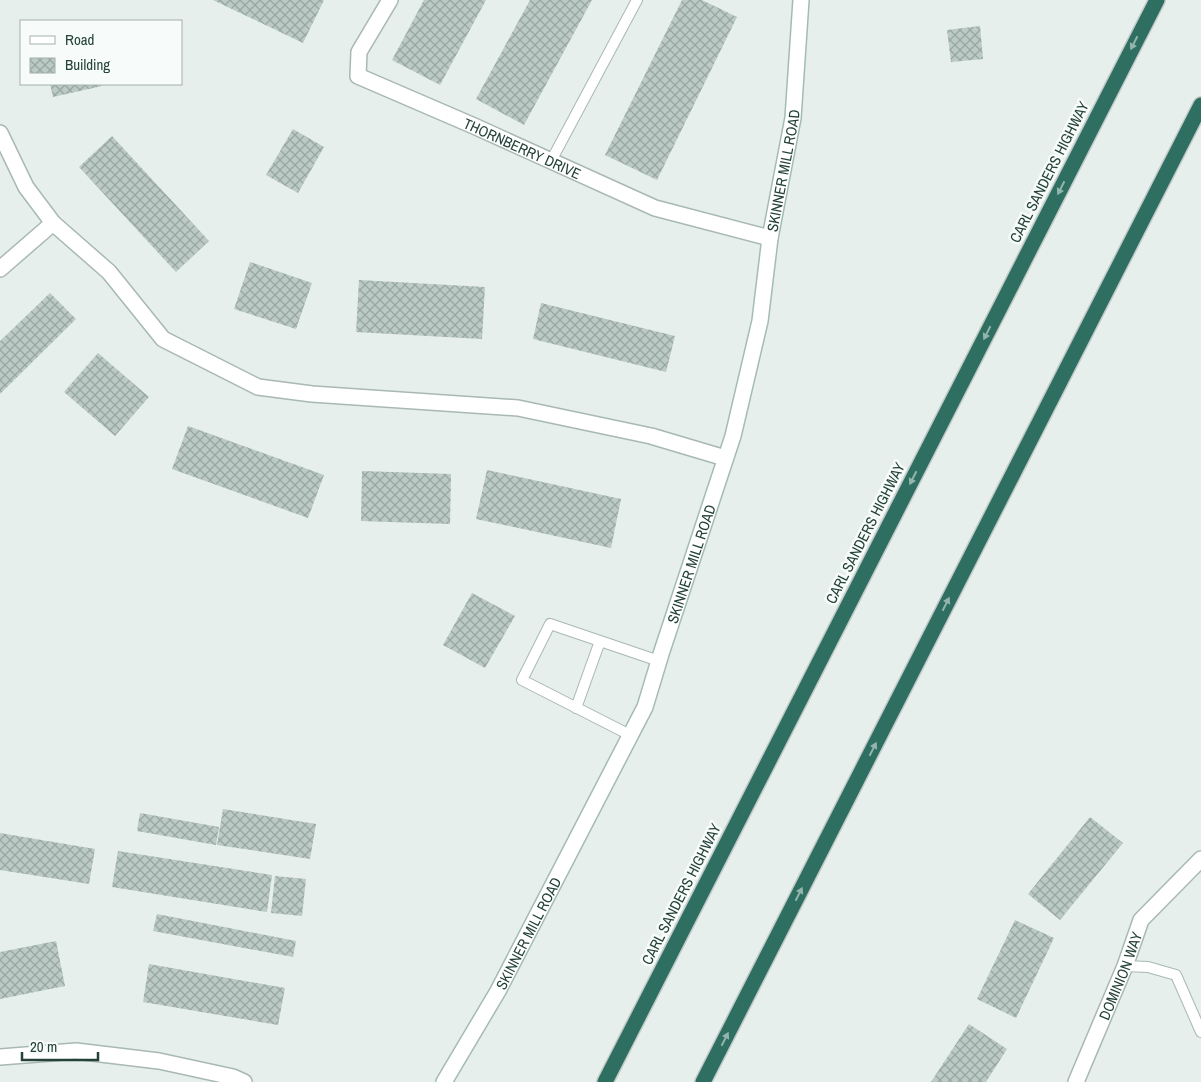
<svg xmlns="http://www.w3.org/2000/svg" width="1201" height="1082" font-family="'Archivo Narrow',sans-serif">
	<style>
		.building { fill: url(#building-cross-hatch) }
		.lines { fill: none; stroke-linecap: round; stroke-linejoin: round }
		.lane-casing { stroke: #a8b8b2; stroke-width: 12 }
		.street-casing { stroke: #a8b8b2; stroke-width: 18 }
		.secondary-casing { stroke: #a4bbb3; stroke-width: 18 }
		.highway-casing { stroke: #c2cac8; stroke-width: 18 }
		.lane { stroke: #fff; stroke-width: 10 }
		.street { stroke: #fff; stroke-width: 15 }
		.secondary { stroke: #fff; stroke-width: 15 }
		.highway { stroke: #2f6f62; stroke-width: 15 }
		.oneway { fill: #93b5ae }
		.labels { text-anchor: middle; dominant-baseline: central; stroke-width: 5; stroke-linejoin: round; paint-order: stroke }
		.street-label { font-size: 15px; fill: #24423a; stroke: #f7fbf9 }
	</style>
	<defs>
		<pattern id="building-cross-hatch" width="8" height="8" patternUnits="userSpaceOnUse" patternTransform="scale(1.25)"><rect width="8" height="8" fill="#bbcac4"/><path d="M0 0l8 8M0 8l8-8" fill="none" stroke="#98a6a0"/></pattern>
	</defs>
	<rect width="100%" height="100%" fill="#e6efeb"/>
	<path class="building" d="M 213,0 L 324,0 L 303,43 Z
		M 424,0 L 486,0 L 440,85 L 392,60 Z
		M 530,0 L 592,0 L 524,125 L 476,99 Z
		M 682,0 L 702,0 L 737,17 L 657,180 L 605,155 Z
		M 980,26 L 983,59 L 951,62 L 947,30 Z
		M 50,84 L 101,84 L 102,86 L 53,97 Z
		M 293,129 L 324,147 L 298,193 L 266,175 Z
		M 112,136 L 209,241 L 176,272 L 79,167 Z
		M 250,262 L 312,283 L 296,329 L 234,309 Z
		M 359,280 L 485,287 L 482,339 L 356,332 Z
		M 50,293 L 76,319 L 0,394 L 0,341 Z
		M 541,303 L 675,336 L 666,372 L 533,339 Z
		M 98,353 L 149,397 L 115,436 L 64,392 Z
		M 188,426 L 324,475 L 308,518 L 172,469 Z
		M 487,470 L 621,499 L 611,548 L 476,519 Z
		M 362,471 L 451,474 L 450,524 L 361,521 Z
		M 472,593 L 515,616 L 485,668 L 443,645 Z
		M 223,809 L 316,824 L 310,859 L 217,845 Z
		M 140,813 L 219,827 L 216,845 L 137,831 Z
		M 1090,817 L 1123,843 L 1060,920 L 1028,894 Z
		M 0,833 L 95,849 L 89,884 L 0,870 Z
		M 118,851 L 272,875 L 267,912 L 112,887 Z
		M 275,876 L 306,879 L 302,916 L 271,913 Z
		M 157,914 L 296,941 L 293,957 L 153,931 Z
		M 1015,920 L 1054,938 L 1016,1018 L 977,999 Z
		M 56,941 L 65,986 L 0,999 L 0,952 Z
		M 149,964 L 285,988 L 278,1025 L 143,1002 Z
		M 969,1024 L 1007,1049 L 986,1082 L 931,1082 Z"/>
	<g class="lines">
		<g class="lane-casing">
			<path id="lane" d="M 551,161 L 637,0
				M 576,708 L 600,641
				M 630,735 L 522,680 L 550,624 L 659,661
				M 1125,966 L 1148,967 L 1176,975 L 1201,1032"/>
		</g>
		<g class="street-casing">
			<g id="street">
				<path id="s1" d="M 390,0 L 359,52 L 358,76 L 474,126 L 655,208 L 770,238"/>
				<path d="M 0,133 L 26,187 L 53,223 L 109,272 L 163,339 L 258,387 L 312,394 L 518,408 L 651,436 L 725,458"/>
				<path d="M 0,269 L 53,223"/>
				<path d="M 0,1057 L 76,1051 L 159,1061 L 233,1077 L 244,1082"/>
				<path id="s2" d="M 1076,1082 L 1125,966 L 1141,920 L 1201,859"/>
			</g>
		</g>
		<g class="secondary-casing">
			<g id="secondary">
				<path id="s3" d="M 444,1082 L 498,991 L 645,707 L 661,654 L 733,436 L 760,321 L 770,238 L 793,118 L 801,0"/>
			</g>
		</g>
		<g class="highway-casing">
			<path id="highway" d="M 605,1082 L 1157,0
				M 703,1082 L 1201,105"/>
		</g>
		<use href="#lane" class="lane"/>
		<use href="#street" class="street"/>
		<use href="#secondary" class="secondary"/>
		<use href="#highway" class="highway"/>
	</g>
	<defs><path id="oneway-solid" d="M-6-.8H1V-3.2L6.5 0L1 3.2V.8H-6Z" transform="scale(1.25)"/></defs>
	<g class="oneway">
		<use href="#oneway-solid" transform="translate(1134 43) rotate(117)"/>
		<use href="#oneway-solid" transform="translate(1061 188) rotate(117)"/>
		<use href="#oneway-solid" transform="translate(987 333) rotate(117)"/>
		<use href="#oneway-solid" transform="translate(913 478) rotate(117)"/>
		<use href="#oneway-solid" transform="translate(946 604) rotate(-63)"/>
		<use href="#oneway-solid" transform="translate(873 749) rotate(-63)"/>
		<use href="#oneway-solid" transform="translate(799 894) rotate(-63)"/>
		<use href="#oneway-solid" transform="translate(725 1039) rotate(-63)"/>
	</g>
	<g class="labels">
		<g class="street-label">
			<text stroke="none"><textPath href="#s1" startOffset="264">THORNBERRY DRIVE</textPath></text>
			<text stroke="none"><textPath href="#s3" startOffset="981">SKINNER MILL ROAD</textPath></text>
			<text transform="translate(1049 172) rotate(-63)">CARL SANDERS HIGHWAY</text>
			<text transform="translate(865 533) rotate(-63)">CARL SANDERS HIGHWAY</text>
			<text stroke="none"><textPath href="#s3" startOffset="576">SKINNER MILL ROAD</textPath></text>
			<text transform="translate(681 894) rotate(-63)">CARL SANDERS HIGHWAY</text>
			<text stroke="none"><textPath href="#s3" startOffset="171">SKINNER MILL ROAD</textPath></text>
			<text stroke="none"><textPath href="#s2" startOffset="115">DOMINION WAY</textPath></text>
		</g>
	</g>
	<rect x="20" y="20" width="162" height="65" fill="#f7fbf9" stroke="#a3b1ad"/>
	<rect x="30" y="36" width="25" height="8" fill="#ffffff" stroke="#a3b1ad"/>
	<text x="65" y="45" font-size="15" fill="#24423a">Road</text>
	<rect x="30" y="58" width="25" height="15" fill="url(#building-cross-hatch)" stroke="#a3b1ad"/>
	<text x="65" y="70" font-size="15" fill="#24423a">Building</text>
	<path d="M22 1052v8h76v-8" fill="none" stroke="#24423a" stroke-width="2.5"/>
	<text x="30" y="1052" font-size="15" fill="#24423a" stroke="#f7fbf9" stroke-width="4" paint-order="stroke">20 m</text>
</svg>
